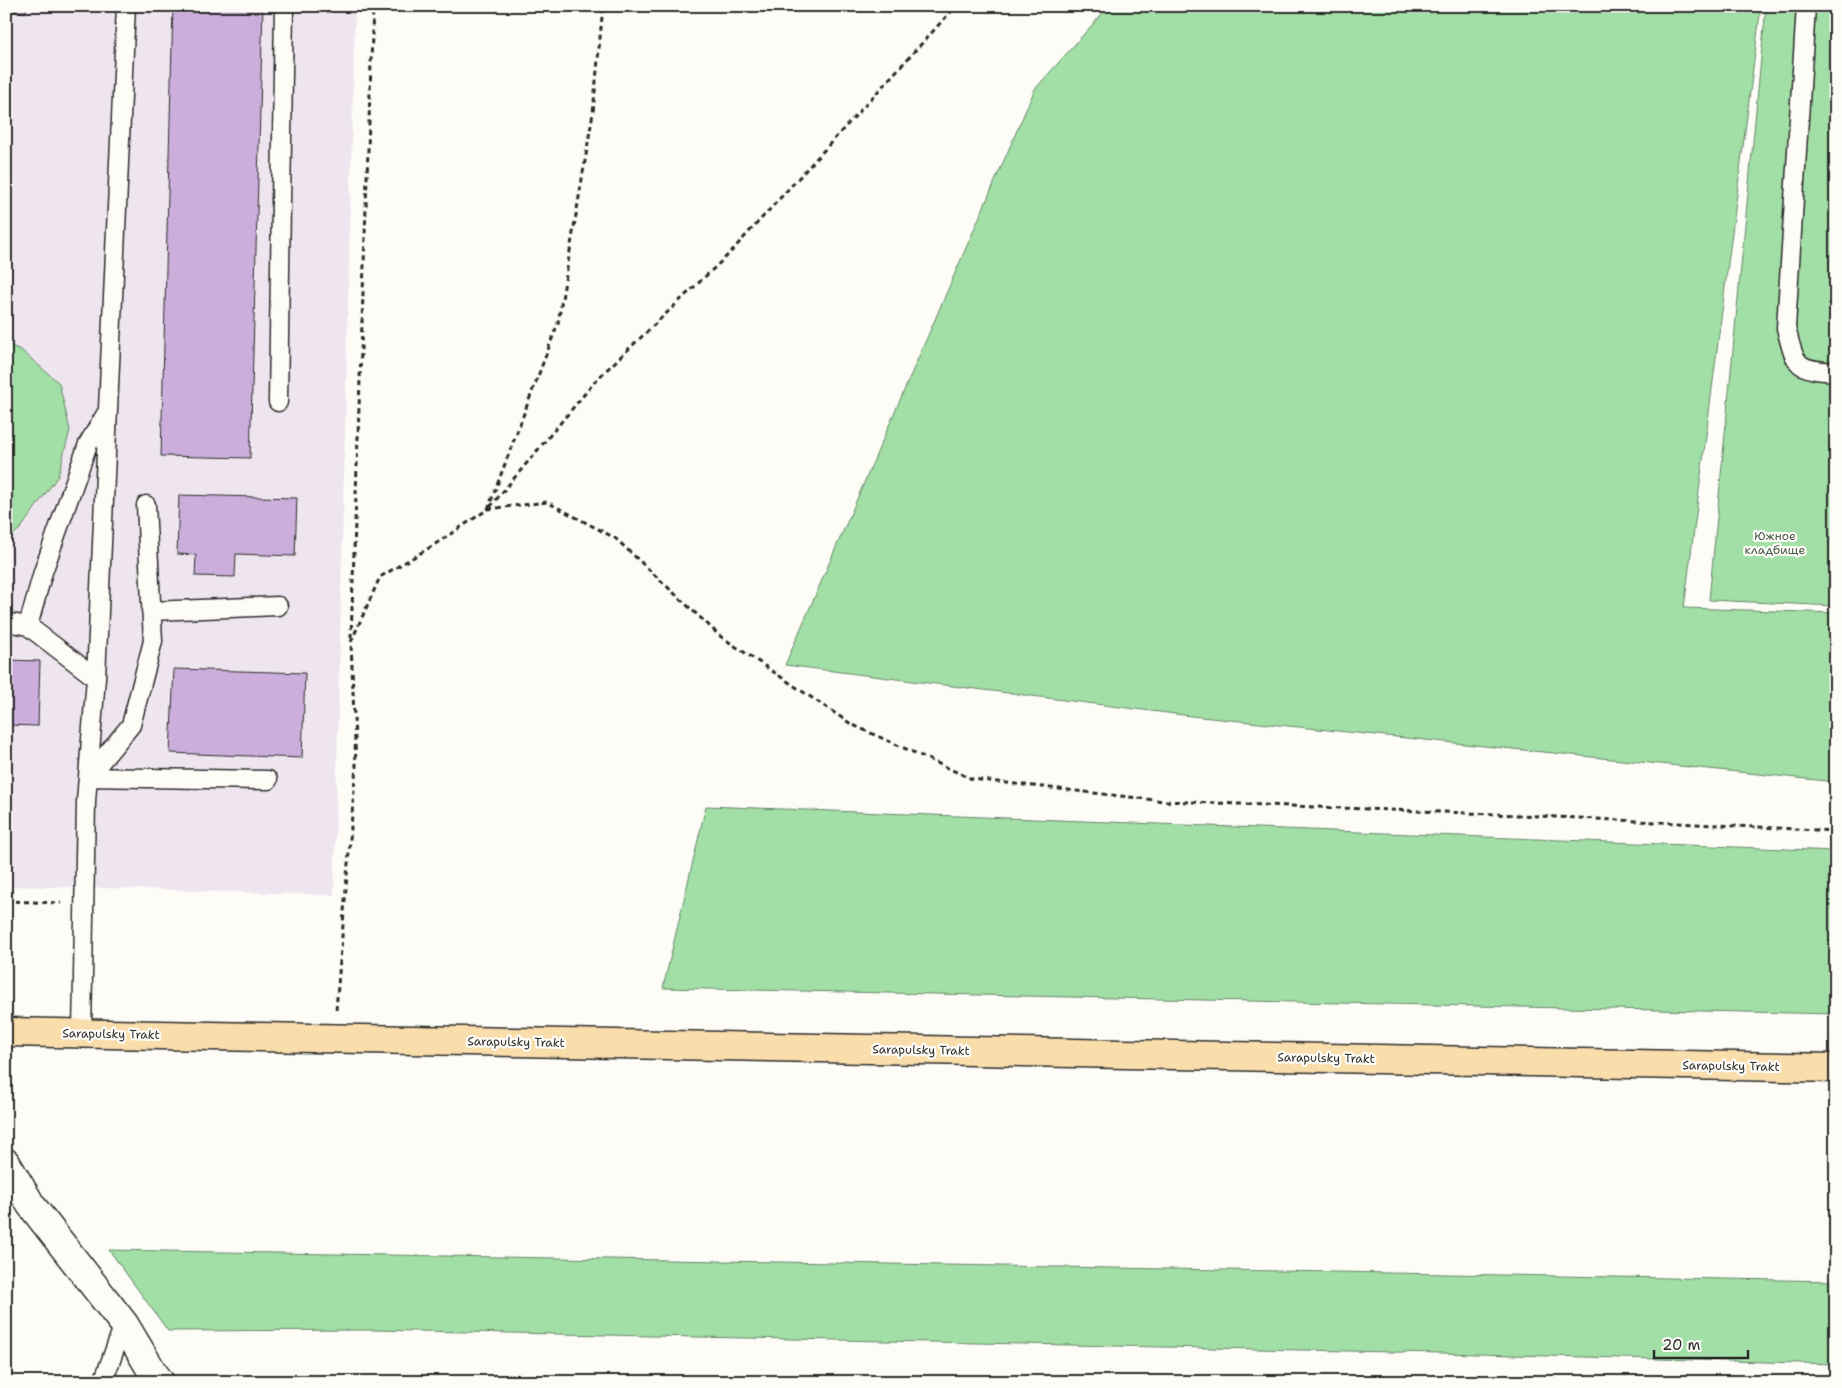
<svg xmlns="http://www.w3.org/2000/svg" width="1842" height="1388" font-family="'Shantell Sans',sans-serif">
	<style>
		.built { fill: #eee5ef }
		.green { fill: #a2dfa6; stroke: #668568 }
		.building { fill: #cbaedb; stroke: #2b2b2b }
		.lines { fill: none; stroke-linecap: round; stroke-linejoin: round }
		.lane-casing { stroke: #2b2b2b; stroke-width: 21 }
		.secondary-casing { stroke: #2b2b2b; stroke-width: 31 }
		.primary-casing { stroke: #2b2b2b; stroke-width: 31 }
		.path { stroke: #2b2b2b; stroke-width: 3; stroke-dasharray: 5 4; stroke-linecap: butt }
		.lane { stroke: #fdfcf7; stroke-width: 18 }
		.secondary { stroke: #fdfcf7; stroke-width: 28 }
		.primary { stroke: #f9ddab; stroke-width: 28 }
		.labels { text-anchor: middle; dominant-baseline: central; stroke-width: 4.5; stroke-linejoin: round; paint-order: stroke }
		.park-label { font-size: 12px; fill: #49584a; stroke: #fdfcf7 }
		.street-label { font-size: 12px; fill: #2b2b2b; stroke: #fdfcf7 }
	</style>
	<rect width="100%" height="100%" fill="#fdfcf7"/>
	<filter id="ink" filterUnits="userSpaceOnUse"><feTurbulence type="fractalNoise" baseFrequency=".02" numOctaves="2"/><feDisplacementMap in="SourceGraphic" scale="10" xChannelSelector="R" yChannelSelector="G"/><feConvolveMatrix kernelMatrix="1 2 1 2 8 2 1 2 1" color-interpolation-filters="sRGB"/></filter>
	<g filter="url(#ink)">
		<path class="built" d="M 6,6 L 355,6 L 334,895 L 101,888 L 6,886 Z"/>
		<path class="green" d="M 1109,6 L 1761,6 L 1684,608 L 1836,613 L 1836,782 L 1191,716 L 785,665 L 1035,89 Z
			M 1766,6 L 1836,6 L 1836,606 L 1709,600 Z
			M 6,344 L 21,350 L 59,383 L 70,430 L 58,476 L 21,528 L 6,541 Z
			M 706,806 L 1836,851 L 1836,1014 L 663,988 Z
			M 109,1250 L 1836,1281 L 1836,1364 L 1441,1353 L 372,1330 L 168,1331 Z"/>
		<path class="building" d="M 6,6 L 26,6 L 26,12 L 6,11 Z
			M 173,6 L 263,6 L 250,458 L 161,456 Z
			M 179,495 L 297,498 L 295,556 L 236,554 L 235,577 L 195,576 L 196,555 L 177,554 Z
			M 6,660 L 40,661 L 38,726 L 6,725 Z
			M 174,669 L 305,673 L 302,758 L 170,753 Z"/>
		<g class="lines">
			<g class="lane-casing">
				<path id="lane" d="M 1806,6 L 1786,328 C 1796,367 1795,369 1836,372
					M 278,402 L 284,6
					M 151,611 L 278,606
					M 6,622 L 28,626 L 96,678
					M 28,626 L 43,572 L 88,444 L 106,414
					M 88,777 L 131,725 L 153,641 L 146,505
					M 88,777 L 268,780
					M 82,1034 L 86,801 L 96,678 L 126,6
					M 103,1382 L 124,1324"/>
			</g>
			<g class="secondary-casing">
				<path id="secondary" d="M 6,1163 L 31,1205 L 124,1324 L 152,1371 L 160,1382"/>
			</g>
			<g class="primary-casing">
				<path id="primary" d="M 6,1032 L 1836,1068"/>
			</g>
			<path class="path" d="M 490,507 L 598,378 L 728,255 L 956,6
				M 488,509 L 547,502 L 615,538 L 720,636 L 851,724 L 972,779 L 1164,801 L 1518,815 L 1836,831
				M 351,638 L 373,6
				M 6,901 L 61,903
				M 336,1010 L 356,766 L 351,642 L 380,577 L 434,545 L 488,509 L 558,323 L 593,113 L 603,6"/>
			<use href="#lane" class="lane"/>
			<use href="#secondary" class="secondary"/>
			<use href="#primary" class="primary"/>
		</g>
	</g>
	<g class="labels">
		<g class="park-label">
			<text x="1775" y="536">Южное<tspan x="1775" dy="14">кладбище</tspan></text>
		</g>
		<g class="street-label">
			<text transform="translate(111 1034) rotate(1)">Sarapulsky Trakt</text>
			<text transform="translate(516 1042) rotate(1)">Sarapulsky Trakt</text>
			<text transform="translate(921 1050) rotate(1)">Sarapulsky Trakt</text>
			<text transform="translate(1326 1058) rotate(1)">Sarapulsky Trakt</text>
			<text transform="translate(1731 1066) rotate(1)">Sarapulsky Trakt</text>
		</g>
	</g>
	<rect width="1842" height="1388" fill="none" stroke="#fdfcf7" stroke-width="25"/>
	<rect x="12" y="12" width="1817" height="1363" fill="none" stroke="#2b2b2b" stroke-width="2" filter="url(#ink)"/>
	<path d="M1654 1350v8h94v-8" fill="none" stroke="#2b2b2b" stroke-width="2.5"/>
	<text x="1662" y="1350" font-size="15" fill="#2b2b2b" stroke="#fdfcf7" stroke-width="4" paint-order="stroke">20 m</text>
</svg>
